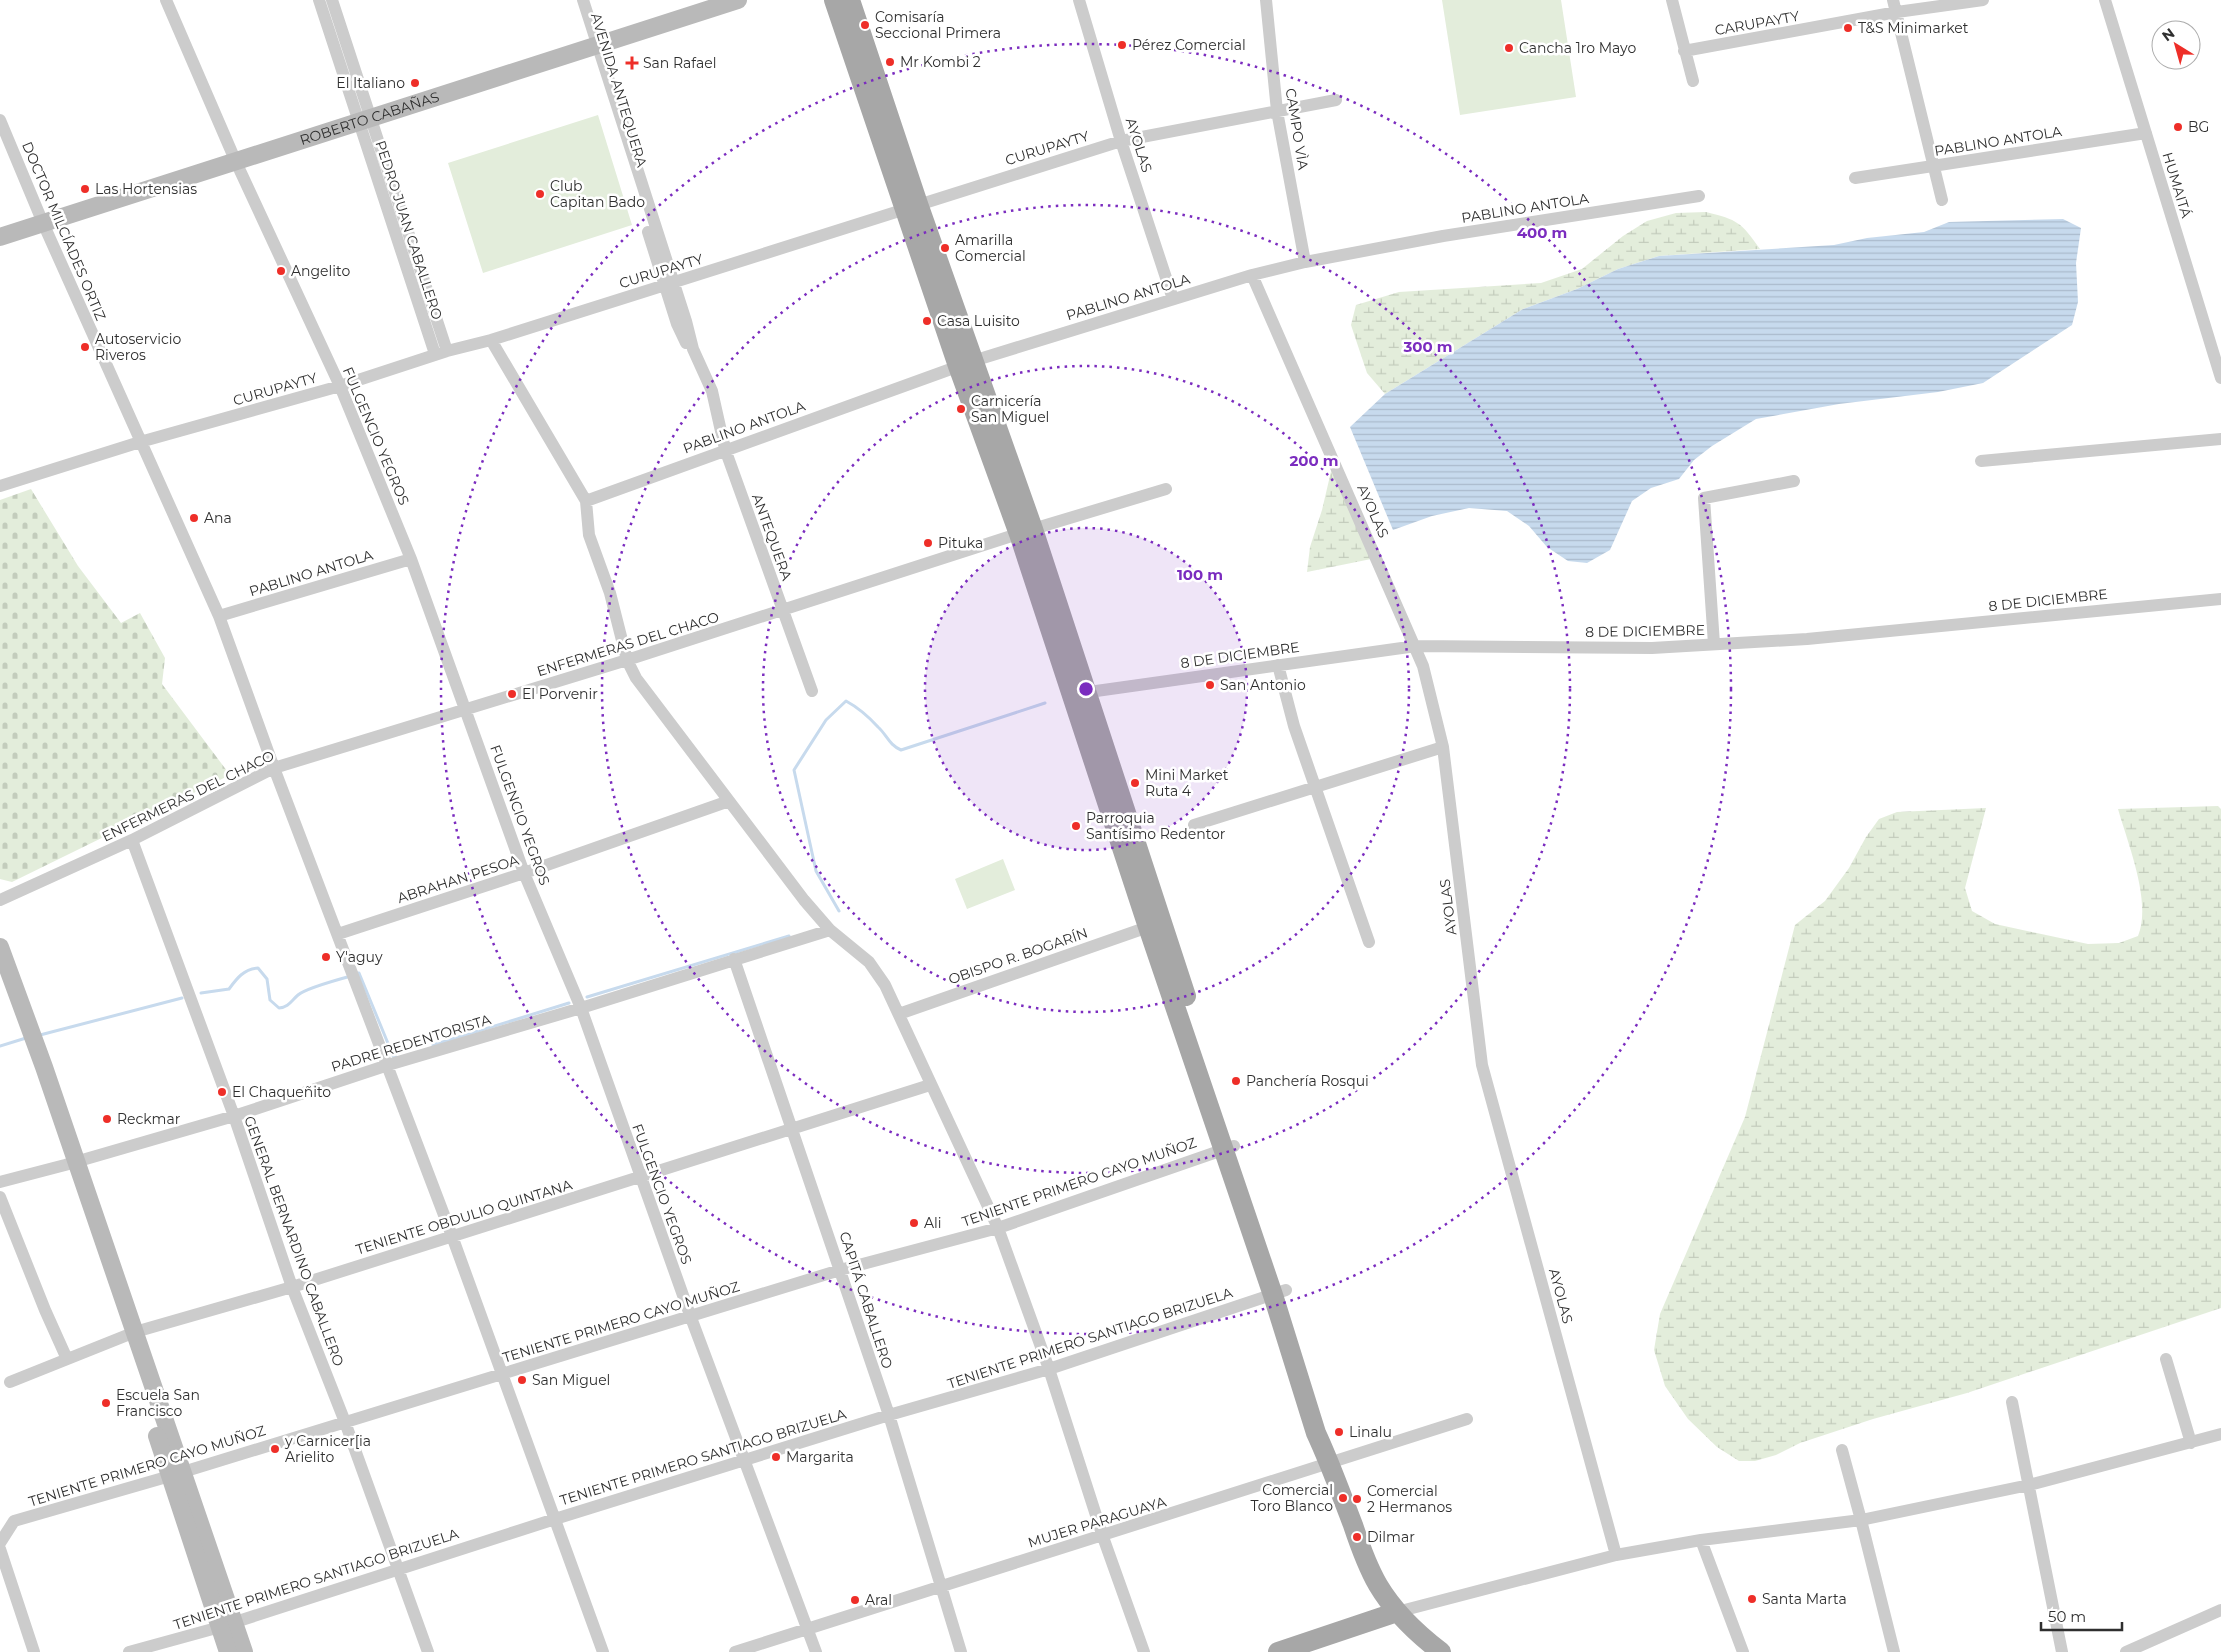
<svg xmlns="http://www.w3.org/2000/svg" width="2221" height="1652" font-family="Montserrat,sans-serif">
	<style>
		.wetland { fill: url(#wetland-marsh) }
		.cemetery { fill: url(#cemetery-stones) }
		.garden { fill: #e3eddb }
		.water { fill: url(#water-rules) }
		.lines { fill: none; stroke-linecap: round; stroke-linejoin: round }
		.stream { stroke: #c7daed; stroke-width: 3 }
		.street { stroke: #ccc; stroke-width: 12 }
		.secondary { stroke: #b9b9b9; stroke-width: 18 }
		.primary { stroke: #a7a7a7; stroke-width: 20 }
		.ring { fill: none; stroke: #7b2cbf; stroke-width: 2.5; stroke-dasharray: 2.5 5 }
		.poi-dot { fill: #ee2e28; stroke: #fff; stroke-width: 2 }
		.labels { text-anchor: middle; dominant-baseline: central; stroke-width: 5; stroke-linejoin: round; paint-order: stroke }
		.poi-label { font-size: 14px; fill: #2f2f2f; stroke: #fff; text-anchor: start }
		.street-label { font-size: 14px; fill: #2f2f2f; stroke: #fff }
		.centre { fill: #7b2cbf; stroke: #fff; stroke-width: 2.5 }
		.ring-label { font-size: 15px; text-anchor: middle; font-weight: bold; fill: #7b2cbf; stroke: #fff; stroke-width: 5; stroke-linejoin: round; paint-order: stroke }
	</style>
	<defs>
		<pattern id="wetland-marsh" width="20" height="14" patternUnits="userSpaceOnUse" patternTransform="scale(1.25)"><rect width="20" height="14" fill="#e3eddb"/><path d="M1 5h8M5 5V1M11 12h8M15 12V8" fill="none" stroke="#c3ccbc"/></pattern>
		<pattern id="cemetery-stones" width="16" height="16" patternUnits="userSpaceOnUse" patternTransform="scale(1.25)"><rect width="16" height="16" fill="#e3eddb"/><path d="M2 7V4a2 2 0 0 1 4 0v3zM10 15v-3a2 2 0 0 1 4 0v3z" fill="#c3ccbc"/></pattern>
		<pattern id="water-rules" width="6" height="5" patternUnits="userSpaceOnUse" patternTransform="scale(1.25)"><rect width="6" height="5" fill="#c7daed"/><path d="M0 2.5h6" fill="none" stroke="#abbbcc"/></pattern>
	</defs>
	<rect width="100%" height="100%" fill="#fff"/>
	<path class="wetland" d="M 1706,212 C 1738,220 1741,222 1760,249 L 1659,256 L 1618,269 L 1577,289 L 1523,309 L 1385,394 L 1367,373 L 1351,325 L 1356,305 L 1399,292 L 1541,283 L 1582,269 L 1623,236 L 1647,221 L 1676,213 Z
		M 1333,463 L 1376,558 L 1307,572 L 1310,547 L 1322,510 Z
		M 2218,806 L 2221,809 L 2221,1308 L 1967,1393 L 1873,1419 L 1800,1443 L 1776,1455 L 1755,1461 L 1739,1461 L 1717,1447 L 1688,1419 L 1665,1386 L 1654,1350 L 1660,1314 L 1745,1117 L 1795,925 L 1825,901 L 1849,868 L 1866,837 L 1879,819 L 1897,812 L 1986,808 L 1965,888 L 1972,911 L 1995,924 L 2088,944 L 2119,943 L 2138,936 C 2152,902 2128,844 2118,809 Z"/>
	<path class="cemetery" d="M 31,489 L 78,566 L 121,623 L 140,613 L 165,658 L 162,684 L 230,775 L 12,882 L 0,879 L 0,500 Z"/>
	<path class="garden" d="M 1442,0 L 1561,0 L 1576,97 L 1460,115 Z
		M 598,115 L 632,225 L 483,273 L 448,163 Z
		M 1003,859 L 1015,890 L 967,909 L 955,879 Z"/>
	<path class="water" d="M 2063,219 L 2081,228 L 2076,263 L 2078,302 L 2072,325 L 1983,383 L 1938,392 L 1839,404 L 1756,419 L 1712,446 L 1694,460 L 1679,479 L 1651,488 L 1632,501 L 1610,550 L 1587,563 L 1568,561 L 1547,547 L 1529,526 L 1507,511 L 1469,508 L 1432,516 L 1393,530 L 1350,427 L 1385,394 L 1523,309 L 1577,289 L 1618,269 L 1659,256 L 1834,245 L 1867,238 L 1924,232 L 1949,222 Z"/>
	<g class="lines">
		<path class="stream" d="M 839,911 L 816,871 L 794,770 L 826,720 L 846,701 C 859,708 868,716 878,727 C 887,735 889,745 901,750 L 1045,703
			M 357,973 L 359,973 L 394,1058 L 396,1057
			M 201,993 L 229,989 C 237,978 244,969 258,968 L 267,979 L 270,1000 L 279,1008 C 289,1007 291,1001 298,995 C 305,989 340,979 351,976
			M 587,997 L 789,936
			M 40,1035 L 182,998
			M 433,1045 L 569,1003
			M 0,1046 L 26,1038"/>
		<path class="street" d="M 166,0 L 236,162 L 340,386 L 411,559 L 524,873 L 581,1008 L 690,1315 L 816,1652
			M 319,0 L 435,354
			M 332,0 L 447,351
			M 583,0 L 686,321 L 693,349 L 712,391 L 725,449 L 812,691
			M 1079,0 L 1121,141 L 1173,299
			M 1266,0 L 1277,111 L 1305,262
			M 1672,0 L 1693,81
			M 1893,0 L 1942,200
			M 2105,0 L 2221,378
			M 1684,51 L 1897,12 L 1983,0
			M 0,120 L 43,223 L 219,616 L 274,768 L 452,1236 L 603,1652
			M 1855,178 L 2146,133
			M 648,232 L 677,324 L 686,343
			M 1252,275 L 1423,666 L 1443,747 L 1482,1065 L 1616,1555
			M 491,340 L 586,501 L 589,535 L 610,593 L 627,660 L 636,678 L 804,900 L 830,930 L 869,962 L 885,985 L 998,1228 L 1049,1369 L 1103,1537 L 1144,1652
			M 1981,461 L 2221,439
			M 0,486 L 140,442 L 340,386 L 447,351 L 491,340 L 1121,141 L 1336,100
			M 586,501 L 973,361 L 1252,275 L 1305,262 L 1443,236 L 1699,196
			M 219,616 L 411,559
			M 1714,644 L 1704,498 L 1794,481
			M 1278,665 L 1294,726 L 1369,942
			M 1082,693 L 1416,646 L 1652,648 L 1807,639 L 2221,599
			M 1194,825 L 1443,747
			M 132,840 L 234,1116 L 292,1287 L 345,1422 L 428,1652
			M 0,900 L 132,840 L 274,768 L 627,660 L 1033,529 L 1166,489
			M 338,934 L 524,873 L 729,801
			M 734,959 L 889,1415 L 961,1652
			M 899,1014 L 1148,927
			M 0,1182 L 65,1165 L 234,1116 L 388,1065 L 581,1008 L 830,930
			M 0,1197 L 45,1310 L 67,1359
			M 2166,1359 L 2191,1443
			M 10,1382 L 135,1332 L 292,1287 L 930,1085
			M 2012,1402 L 2062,1652
			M 1842,1450 L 1861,1520 L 1894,1652
			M 1701,1540 L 1743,1652
			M 0,1543 L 14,1521 L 170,1476 L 840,1270 L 998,1228 L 1234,1146
			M 0,1549 L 34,1652
			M 1397,1612 L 1616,1555 L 1701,1540 L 1861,1520 L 2029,1485 L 2221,1434
			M 129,1652 L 220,1627 L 555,1519 L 889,1415 L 1049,1369 L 1286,1290
			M 735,1652 L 1467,1419
			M 2126,1652 L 2221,1610"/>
		<g class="secondary">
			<path id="s1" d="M 0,237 L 738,0"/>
			<path d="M 0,947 L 44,1067 L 244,1652"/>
			<path d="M 157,1436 L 228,1652"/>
		</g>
		<path class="primary" d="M 834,0 L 958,366 L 1019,534 L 1148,927 L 1273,1295 L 1316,1433 C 1330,1463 1341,1494 1353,1525 C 1360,1546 1367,1566 1378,1585 C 1394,1612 1416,1633 1441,1652
			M 850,0 L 918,204 L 1033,529 L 1186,996
			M 1278,1652 L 1397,1612"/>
	</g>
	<circle cx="1086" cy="689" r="161" fill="#7b2cbf" fill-opacity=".12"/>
	<g class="ring">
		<circle cx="1086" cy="689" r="161"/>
		<circle cx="1086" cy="689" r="323"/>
		<circle cx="1086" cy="689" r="484"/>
		<circle cx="1086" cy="689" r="645"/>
	</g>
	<g class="poi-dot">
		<circle cx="865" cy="25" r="5"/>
		<circle cx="1848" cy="28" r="5"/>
		<circle cx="1122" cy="45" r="5"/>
		<circle cx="1509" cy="48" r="5"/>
		<circle cx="890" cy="62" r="5"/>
		<path d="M629.5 55.5h5v5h5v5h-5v5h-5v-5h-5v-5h5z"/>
		<circle cx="415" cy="83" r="5"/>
		<circle cx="2178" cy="127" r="5"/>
		<circle cx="85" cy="189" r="5"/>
		<circle cx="540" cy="194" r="5"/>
		<circle cx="945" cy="248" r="5"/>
		<circle cx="281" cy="271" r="5"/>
		<circle cx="927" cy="321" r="5"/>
		<circle cx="85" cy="347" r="5"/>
		<circle cx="961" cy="409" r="5"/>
		<circle cx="194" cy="518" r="5"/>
		<circle cx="928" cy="543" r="5"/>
		<circle cx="1210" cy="685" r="5"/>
		<circle cx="512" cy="694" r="5"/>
		<circle cx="1135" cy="783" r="5"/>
		<circle cx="1076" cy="826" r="5"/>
		<circle cx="326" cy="957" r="5"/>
		<circle cx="1236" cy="1081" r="5"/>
		<circle cx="222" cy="1092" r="5"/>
		<circle cx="107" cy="1119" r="5"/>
		<circle cx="914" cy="1223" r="5"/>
		<circle cx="522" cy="1380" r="5"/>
		<circle cx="106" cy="1403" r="5"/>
		<circle cx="1339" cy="1432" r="5"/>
		<circle cx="275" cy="1449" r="5"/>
		<circle cx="776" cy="1457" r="5"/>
		<circle cx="1343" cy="1498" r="5"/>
		<circle cx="1357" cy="1499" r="5"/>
		<circle cx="1357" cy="1537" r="5"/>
		<circle cx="1752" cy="1599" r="5"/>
		<circle cx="855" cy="1600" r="5"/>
	</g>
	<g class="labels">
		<g class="poi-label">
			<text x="875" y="17">Comisaría<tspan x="875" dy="16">Seccional Primera</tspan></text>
			<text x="1858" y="28">T&amp;S Minimarket</text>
			<text x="1132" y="45">Pérez Comercial</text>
			<text x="1519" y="48">Cancha 1ro Mayo</text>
			<text x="900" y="62">Mr Kombi 2</text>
			<text x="643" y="63">San Rafael</text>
			<text x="405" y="83" text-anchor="end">El Italiano</text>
			<text x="2188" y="127">BG</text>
			<text x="550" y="186">Club<tspan x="550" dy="16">Capitan Bado</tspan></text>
			<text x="95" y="189">Las Hortensias</text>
			<text x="955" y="240">Amarilla<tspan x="955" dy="16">Comercial</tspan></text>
			<text x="291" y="271">Angelito</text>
			<text x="937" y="321">Casa Luisito</text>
			<text x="95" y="339">Autoservicio<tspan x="95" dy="16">Riveros</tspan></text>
			<text x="971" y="401">Carnicería<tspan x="971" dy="16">San Miguel</tspan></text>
			<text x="204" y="518">Ana</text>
			<text x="938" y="543">Pituka</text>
			<text x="1220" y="685">San Antonio</text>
			<text x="522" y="694">El Porvenir</text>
			<text x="1145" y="775">Mini Market<tspan x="1145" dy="16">Ruta 4</tspan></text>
			<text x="1086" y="818">Parroquia<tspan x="1086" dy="16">Santísimo Redentor</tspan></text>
			<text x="336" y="957">Y'aguy</text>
			<text x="1246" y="1081">Panchería Rosqui</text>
			<text x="232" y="1092">El Chaqueñito</text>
			<text x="117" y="1119">Reckmar</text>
			<text x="924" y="1223">Ali</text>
			<text x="532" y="1380">San Miguel</text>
			<text x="116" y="1395">Escuela San<tspan x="116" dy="16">Francisco</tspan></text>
			<text x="1349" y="1432">Linalu</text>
			<text x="285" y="1441">y Carnicer[ia<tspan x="285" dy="16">Arielito</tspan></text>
			<text x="786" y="1457">Margarita</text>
			<text x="1333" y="1490" text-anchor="end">Comercial<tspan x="1333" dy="16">Toro Blanco</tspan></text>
			<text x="1367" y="1491">Comercial<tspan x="1367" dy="16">2 Hermanos</tspan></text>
			<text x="1367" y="1537">Dilmar</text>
			<text x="1762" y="1599">Santa Marta</text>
			<text x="865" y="1600">Aral</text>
		</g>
		<g class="street-label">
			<text transform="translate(1757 23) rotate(-10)">CARUPAYTY</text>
			<text transform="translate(619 90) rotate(73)">AVENIDA ANTEQUERA</text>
			<text stroke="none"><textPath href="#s1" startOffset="388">ROBERTO CABAÑAS</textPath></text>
			<text transform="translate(1297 129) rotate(81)">CAMPO VÌA</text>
			<text transform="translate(1998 141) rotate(-9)">PABLINO ANTOLA</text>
			<text transform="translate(1139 145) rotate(72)">AYOLAS</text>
			<text transform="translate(1047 148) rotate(-17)">CURUPAYTY</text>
			<text transform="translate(2177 185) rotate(73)">HUMAITÁ</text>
			<text transform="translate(1525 208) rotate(-9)">PABLINO ANTOLA</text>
			<text transform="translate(409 230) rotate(72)">PEDRO JUAN CABALLERO</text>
			<text transform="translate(64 231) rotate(67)">DOCTOR MILCÍADES ORTIZ</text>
			<text transform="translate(661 271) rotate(-17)">CURUPAYTY</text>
			<text transform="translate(1128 297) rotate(-17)">PABLINO ANTOLA</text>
			<text transform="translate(275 389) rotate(-16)">CURUPAYTY</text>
			<text transform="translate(744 427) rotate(-20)">PABLINO ANTOLA</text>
			<text transform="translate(376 436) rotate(67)">FULGENCIO YEGROS</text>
			<text transform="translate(1373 511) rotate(66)">AYOLAS</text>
			<text transform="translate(772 537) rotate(70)">ANTEQUERA</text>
			<text transform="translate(311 573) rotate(-17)">PABLINO ANTOLA</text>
			<text transform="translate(2048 600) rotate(-6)">8 DE DICIEMBRE</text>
			<text transform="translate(1645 631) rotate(-1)">8 DE DICIEMBRE</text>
			<text transform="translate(628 644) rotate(-17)">ENFERMERAS DEL CHACO</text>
			<text transform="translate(1240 655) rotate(-8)">8 DE DICIEMBRE</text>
			<text transform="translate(188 796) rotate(-26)">ENFERMERAS DEL CHACO</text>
			<text transform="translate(520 815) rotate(70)">FULGENCIO YEGROS</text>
			<text transform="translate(458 879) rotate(-18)">ABRAHAN PESOA</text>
			<text transform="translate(1448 907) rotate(-97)">AYOLAS</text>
			<text transform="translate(1018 956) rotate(-19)">OBISPO R. BOGARÍN</text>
			<text transform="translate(411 1043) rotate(-17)">PADRE REDENTORISTA</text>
			<text transform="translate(1079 1182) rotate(-19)">TENIENTE PRIMERO CAYO MUÑOZ</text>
			<text transform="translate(662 1194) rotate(70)">FULGENCIO YEGROS</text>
			<text transform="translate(464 1217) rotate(-17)">TENIENTE OBDULIO QUINTANA</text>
			<text transform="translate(294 1241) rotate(70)">GENERAL BERNARDINO CABALLERO</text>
			<text transform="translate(1561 1296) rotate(75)">AYOLAS</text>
			<text transform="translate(866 1300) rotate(72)">CAPITÁ CABALLERO</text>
			<text transform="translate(621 1322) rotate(-17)">TENIENTE PRIMERO CAYO MUÑOZ</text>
			<text transform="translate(1090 1338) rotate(-18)">TENIENTE PRIMERO SANTIAGO BRIZUELA</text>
			<text transform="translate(703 1457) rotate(-17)">TENIENTE PRIMERO SANTIAGO BRIZUELA</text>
			<text transform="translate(147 1466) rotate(-17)">TENIENTE PRIMERO CAYO MUÑOZ</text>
			<text transform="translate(1097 1522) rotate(-17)">MUJER PARAGUAYA</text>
			<text transform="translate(316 1579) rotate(-18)">TENIENTE PRIMERO SANTIAGO BRIZUELA</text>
		</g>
	</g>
	<circle cx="1086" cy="689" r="8" class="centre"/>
	<g class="ring-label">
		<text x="1542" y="238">400 m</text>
		<text x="1428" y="352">300 m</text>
		<text x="1314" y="466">200 m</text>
		<text x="1200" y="580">100 m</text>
	</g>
	<g transform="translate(2176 45) rotate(323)"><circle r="24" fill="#ffffff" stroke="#acacac"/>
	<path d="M0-4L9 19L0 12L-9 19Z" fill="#ee2e28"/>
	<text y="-8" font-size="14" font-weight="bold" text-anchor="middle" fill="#2f2f2f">N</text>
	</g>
	<path d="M2041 1622v8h81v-8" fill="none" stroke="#2f2f2f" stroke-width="2.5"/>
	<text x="2048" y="1622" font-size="15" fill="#2f2f2f" stroke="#ffffff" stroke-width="4" paint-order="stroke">50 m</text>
</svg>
